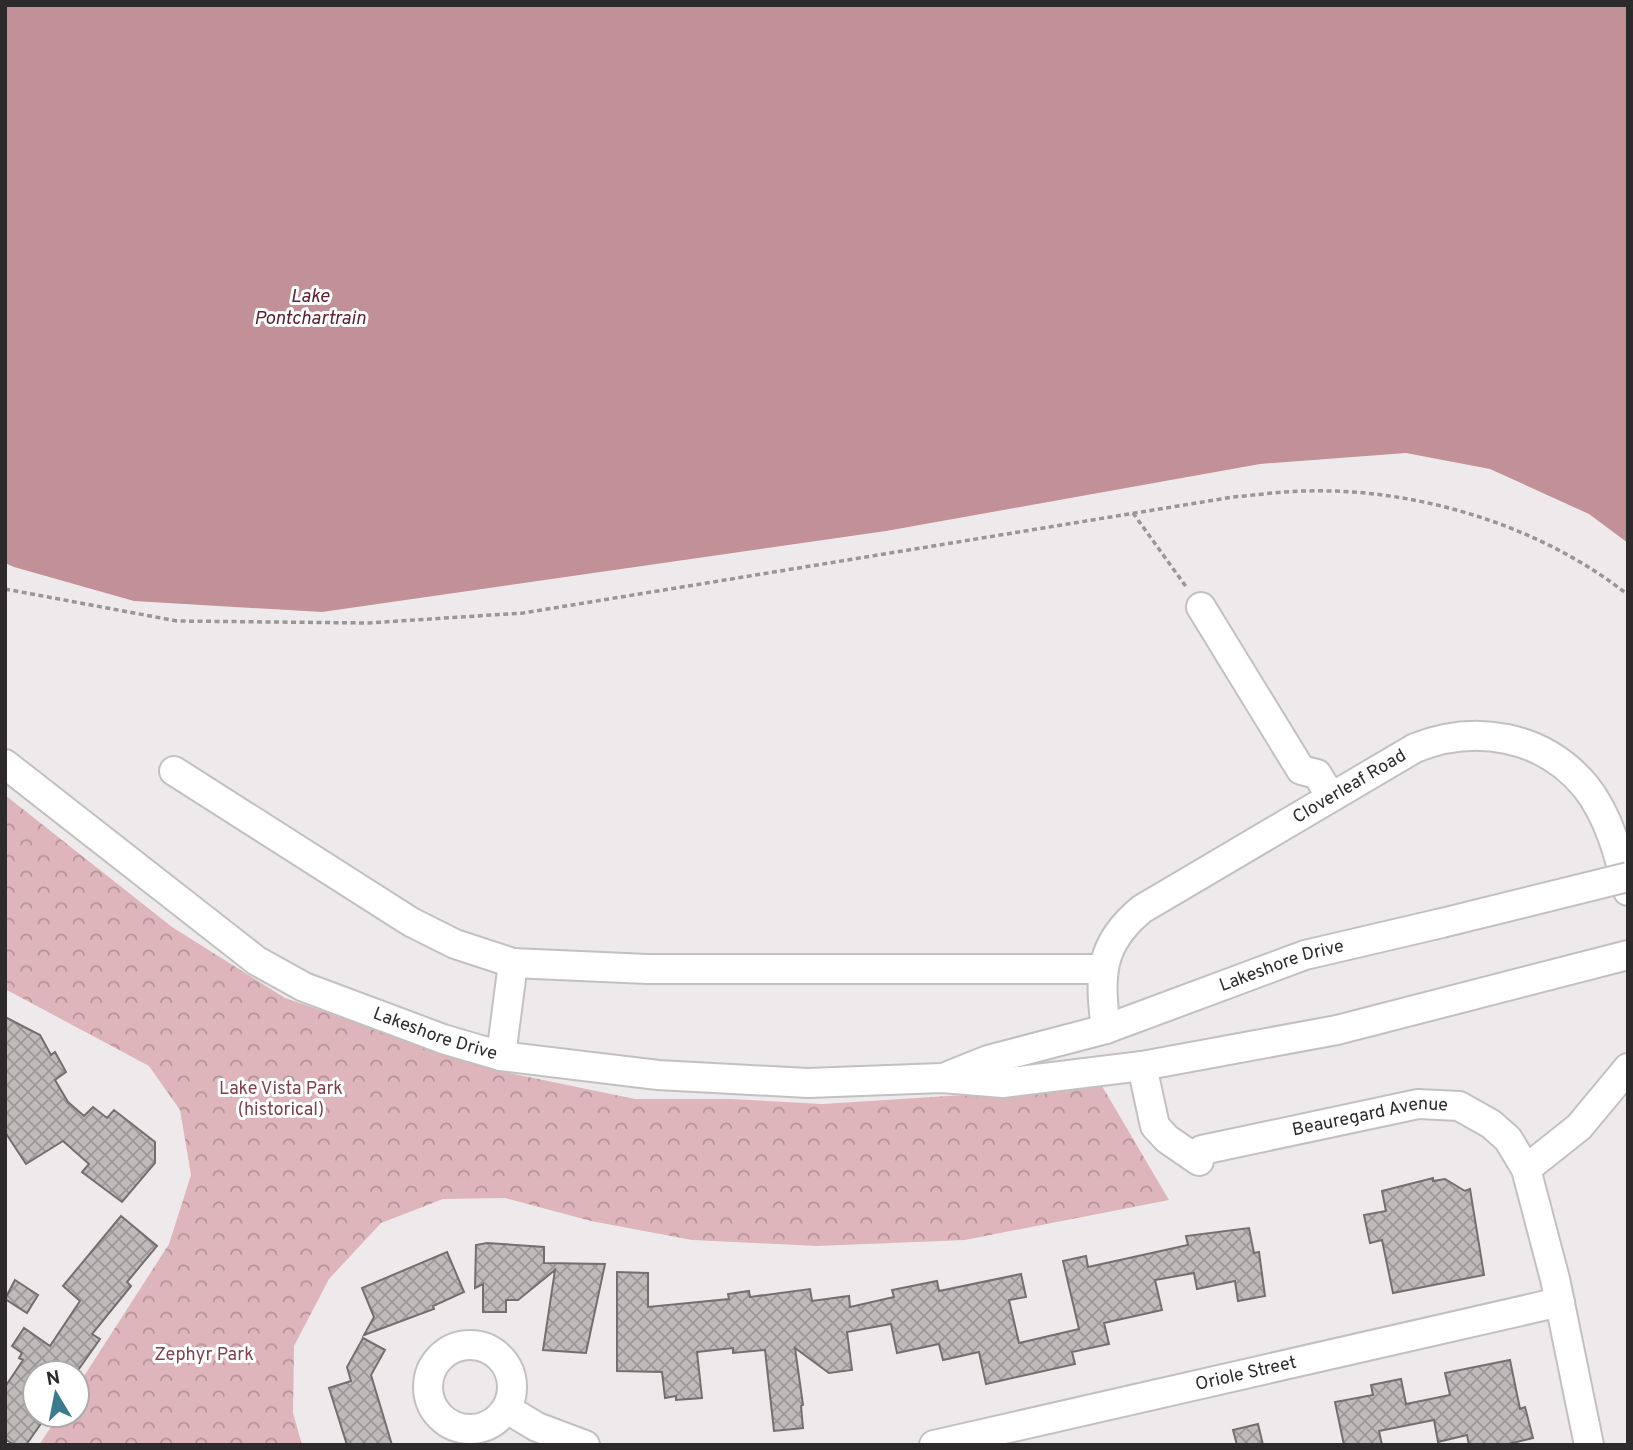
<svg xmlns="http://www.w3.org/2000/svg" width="1633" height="1450" font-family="Overpass,sans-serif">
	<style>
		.park { fill: url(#park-crowns) }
		.water { fill: #c29097 }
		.building { fill: url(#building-cross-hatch); stroke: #736f70; stroke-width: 2 }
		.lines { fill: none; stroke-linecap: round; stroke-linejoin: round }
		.minor-casing { stroke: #c3c0c0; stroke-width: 32 }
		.path { stroke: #999697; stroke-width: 3.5; stroke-dasharray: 5 3.5; stroke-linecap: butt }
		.minor { stroke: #fff; stroke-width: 28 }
		.minor-bridge-casing { stroke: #c3c0c0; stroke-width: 32; stroke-linecap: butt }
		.minor-bridge { stroke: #fff; stroke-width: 28 }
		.labels { text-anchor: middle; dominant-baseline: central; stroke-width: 6; stroke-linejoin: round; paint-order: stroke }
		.street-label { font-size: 18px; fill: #2c2a2a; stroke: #fff }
		.park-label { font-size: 18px; fill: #803f4b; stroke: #fff }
		.water-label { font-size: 19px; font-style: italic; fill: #5e202e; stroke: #fff }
	</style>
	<defs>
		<pattern id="park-crowns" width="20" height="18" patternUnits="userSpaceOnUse" patternTransform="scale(1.75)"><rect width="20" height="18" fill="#deb5ba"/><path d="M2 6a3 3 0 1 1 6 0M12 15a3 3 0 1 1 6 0" fill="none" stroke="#b49397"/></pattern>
		<pattern id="building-cross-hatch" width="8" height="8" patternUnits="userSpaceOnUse" patternTransform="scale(1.75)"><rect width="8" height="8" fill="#bfbbbb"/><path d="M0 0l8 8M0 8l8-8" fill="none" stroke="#9b9898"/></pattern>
	</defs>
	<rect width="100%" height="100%" fill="#eeeaeb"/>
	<path class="park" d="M 5,795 L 172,927 L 285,998 L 495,1070 L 635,1099 L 732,1099 L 823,1104 L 1102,1086 L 1169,1200 L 965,1240 L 817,1246 L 692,1240 L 591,1221 L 505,1198 L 443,1199 L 381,1223 L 329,1279 L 294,1346 L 293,1413 L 302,1445 L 39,1445 L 59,1415 L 77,1415 L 77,1387 L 169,1244 L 191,1175 L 180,1110 L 149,1066 L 5,989 Z"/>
	<path class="water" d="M 5,5 L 1628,5 L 1628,543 L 1589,514 L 1490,469 L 1406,453 L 1260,464 L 886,531 L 322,612 L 134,601 L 14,567 L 5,563 Z"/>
	<path class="building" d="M 5,1017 L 40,1035 L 51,1055 L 55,1052 L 66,1072 L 55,1080 L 68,1102 L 84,1116 L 93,1107 L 107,1118 L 114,1110 L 155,1142 L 155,1163 L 122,1202 L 82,1172 L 89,1164 L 63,1141 L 26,1164 L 5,1132 Z
		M 1433,1178 L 1433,1181 L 1445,1179 L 1465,1191 L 1470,1189 L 1484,1275 L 1393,1293 L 1382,1240 L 1370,1243 L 1364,1215 L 1386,1211 L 1382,1191 Z
		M 121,1216 L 157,1246 L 127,1282 L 131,1286 L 92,1334 L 100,1339 L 76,1373 L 35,1373 L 35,1415 L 47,1415 L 26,1445 L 14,1445 L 5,1439 L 5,1387 L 23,1360 L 19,1358 L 22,1353 L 12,1346 L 24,1328 L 50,1346 L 80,1301 L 63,1286 Z
		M 1249,1228 L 1254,1253 L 1259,1252 L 1265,1296 L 1238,1301 L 1235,1281 L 1197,1289 L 1194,1273 L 1155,1280 L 1162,1310 L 1104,1323 L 1109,1344 L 1072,1352 L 1075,1364 L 986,1384 L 979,1352 L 943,1360 L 939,1344 L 897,1353 L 891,1324 L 847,1332 L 852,1370 L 829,1373 L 795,1348 L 803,1405 L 801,1406 L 803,1428 L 774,1431 L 765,1350 L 733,1353 L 733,1348 L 697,1352 L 702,1398 L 676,1400 L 676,1396 L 665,1398 L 662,1372 L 617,1371 L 617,1272 L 648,1273 L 648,1307 L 729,1299 L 728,1294 L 749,1291 L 750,1297 L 810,1289 L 812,1301 L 849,1296 L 850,1307 L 894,1297 L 892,1290 L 937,1281 L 939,1291 L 1021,1274 L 1026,1297 L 1009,1300 L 1019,1343 L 1079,1329 L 1063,1261 L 1086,1256 L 1088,1267 L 1188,1245 L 1186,1236 Z
		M 487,1243 L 544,1247 L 544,1263 L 605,1264 L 586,1353 L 543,1350 L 555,1270 L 518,1300 L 506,1300 L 506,1312 L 483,1312 L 483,1284 L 475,1288 L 476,1245 Z
		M 447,1252 L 464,1292 L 433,1306 L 434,1309 L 364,1335 L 374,1317 L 362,1288 Z
		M 15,1280 L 38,1295 L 27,1313 L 5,1299 Z
		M 363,1338 L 385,1350 L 371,1375 L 392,1445 L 347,1445 L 329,1388 L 351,1381 L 347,1367 Z
		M 1510,1360 L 1520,1409 L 1525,1407 L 1533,1438 L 1504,1445 L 1469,1445 L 1467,1435 L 1438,1442 L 1434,1420 L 1379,1431 L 1382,1445 L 1344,1445 L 1335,1402 L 1373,1395 L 1371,1385 L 1401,1379 L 1406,1404 L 1450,1395 L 1445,1373 Z
		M 1258,1424 L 1263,1445 L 1237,1445 L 1233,1430 Z"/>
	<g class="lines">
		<g class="minor-casing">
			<g id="minor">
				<path d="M 1201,607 L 1301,770 L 1317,774 L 1331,797"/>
				<path id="s1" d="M 5,764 L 257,961 L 304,987 L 443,1039 L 501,1056 L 658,1075 L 808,1083 L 942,1078 L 1003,1083 L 1142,1066 L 1337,1030 L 1628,955"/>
				<path d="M 174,771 L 411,922 L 455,944 L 513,963 L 647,969 L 1103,969"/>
				<path id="s2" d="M 1106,1029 C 1099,976 1099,944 1142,909 L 1415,748 C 1475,724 1543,735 1586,787 C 1609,816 1619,855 1628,891"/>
				<path d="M 501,1056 L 513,963"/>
				<path id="s3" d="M 1142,1066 L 1155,1126 L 1167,1139 L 1199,1161 L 1202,1150 L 1418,1104 L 1459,1106 L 1491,1124 L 1508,1139 L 1526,1169 L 1555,1279 L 1589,1445"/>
				<path id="s4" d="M 948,1076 L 988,1060 L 1106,1029 L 1305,955 L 1442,923"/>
				<path d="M 1526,1169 L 1579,1127 L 1628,1068"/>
				<circle cx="470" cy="1387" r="42"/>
				<path d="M 507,1409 L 537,1427 L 585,1445"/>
				<path id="s5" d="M 934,1445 L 1560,1302"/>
			</g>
		</g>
		<path class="path" d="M 1133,513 L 1187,588
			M 5,589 L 177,621 L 368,623 L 523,613 L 1233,497 C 1258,495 1283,491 1308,491 C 1417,488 1542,526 1628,595"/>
		<use href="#minor" class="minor"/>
		<g class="minor-bridge-casing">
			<path id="minor-bridge" d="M 1442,923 L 1628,877"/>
		</g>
		<use href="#minor-bridge" class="minor-bridge"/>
	</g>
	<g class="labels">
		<g class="street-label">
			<text stroke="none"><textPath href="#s2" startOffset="374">Cloverleaf Road</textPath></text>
			<text stroke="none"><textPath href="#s4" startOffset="352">Lakeshore Drive</textPath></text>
			<text stroke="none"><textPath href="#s1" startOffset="513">Lakeshore Drive</textPath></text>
			<text stroke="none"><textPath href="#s3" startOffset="301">Beauregard Avenue</textPath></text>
			<text stroke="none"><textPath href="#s5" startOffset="320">Oriole Street</textPath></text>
		</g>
		<g class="park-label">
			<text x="281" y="1089">Lake Vista Park<tspan x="281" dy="21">(historical)</tspan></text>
			<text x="204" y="1355">Zephyr Park</text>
		</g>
		<g class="water-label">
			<text x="310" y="297">Lake<tspan x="310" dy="22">Pontchartrain</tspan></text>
		</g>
	</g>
	<rect width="1633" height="1450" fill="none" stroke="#2c2a2a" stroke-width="14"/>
	<g transform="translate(56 1394) rotate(350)"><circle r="33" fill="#ffffff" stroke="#abaaaa" stroke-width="2"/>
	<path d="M0-5L12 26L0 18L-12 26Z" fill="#3a7b8e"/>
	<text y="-10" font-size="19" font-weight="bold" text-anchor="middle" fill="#2c2a2a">N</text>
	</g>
</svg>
